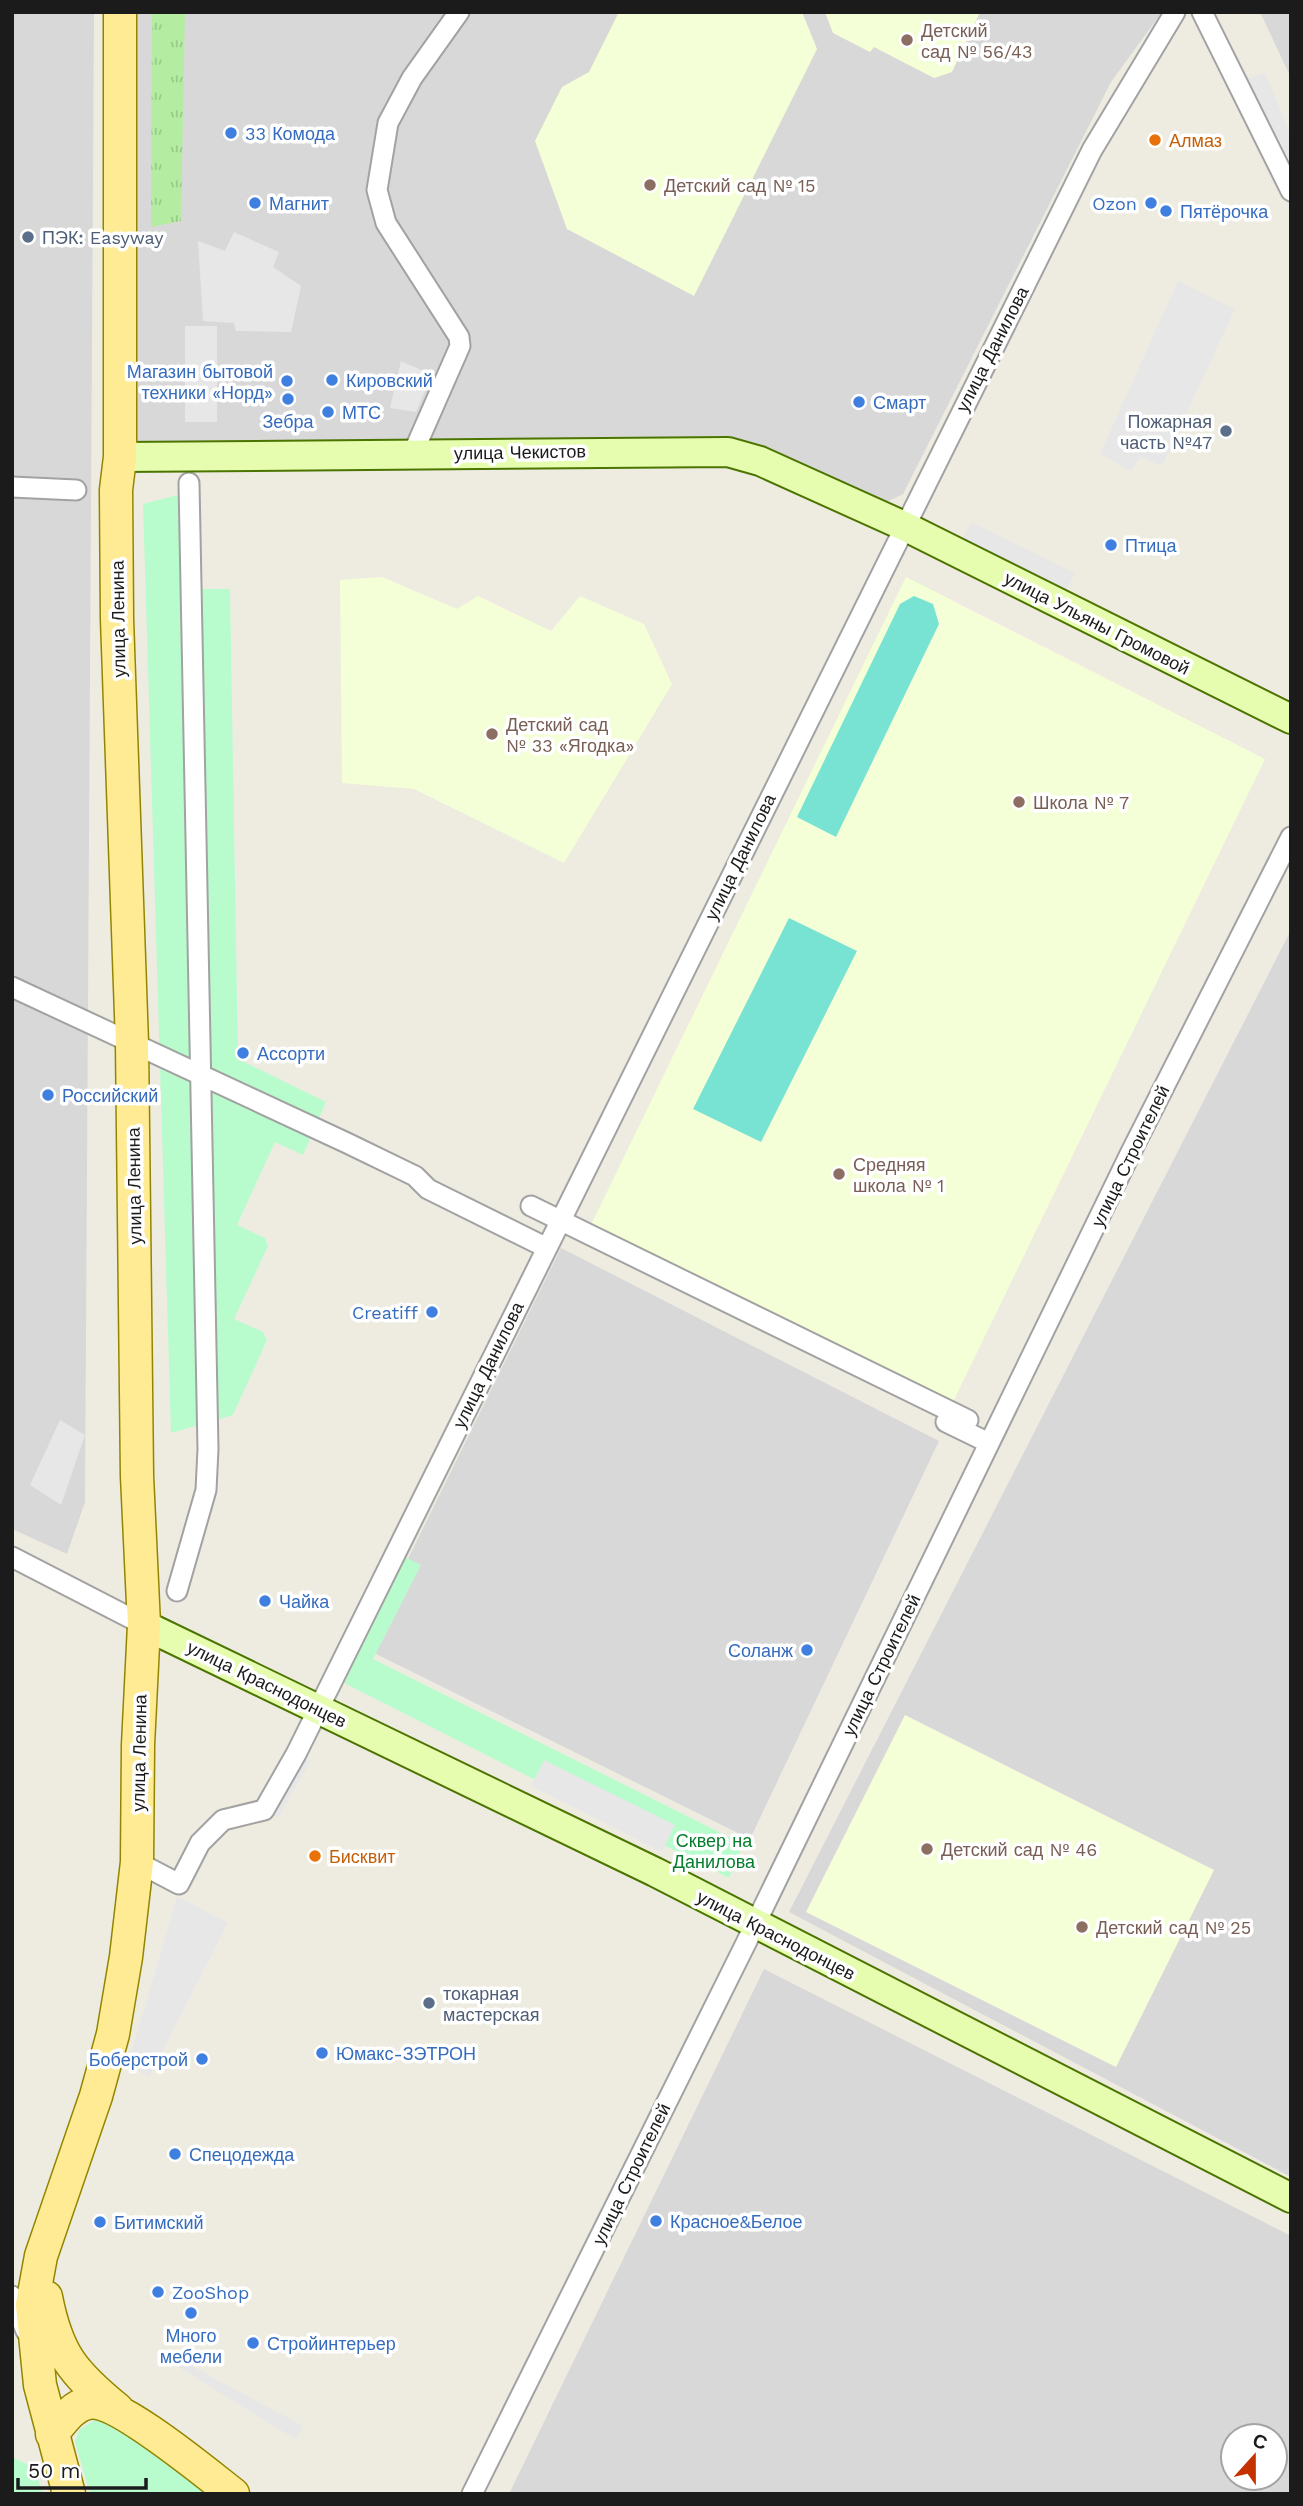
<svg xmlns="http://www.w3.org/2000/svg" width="1303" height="2506" font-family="'Work Sans',sans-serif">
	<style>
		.residential { fill: #d9d8d8; fill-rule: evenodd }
		.education { fill: #f5ffd7 }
		.grass { fill: url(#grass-tufts) }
		.park { fill: #b8fcce }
		.pitch { fill: #78e2d3 }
		.parking { fill: #e7e7e7 }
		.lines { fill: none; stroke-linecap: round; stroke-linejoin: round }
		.street-casing { stroke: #a2a2a2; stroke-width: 23 }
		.secondary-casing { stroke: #4b7400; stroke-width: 32 }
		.primary-casing { stroke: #928600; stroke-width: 35 }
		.street { stroke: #fff; stroke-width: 19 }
		.secondary { stroke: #e6fdaf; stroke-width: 28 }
		.primary { stroke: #ffeb93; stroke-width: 32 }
		.education-dot { fill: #8d6e63; stroke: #fff; stroke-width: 2.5 }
		.shop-dot { fill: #3f7fe0; stroke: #fff; stroke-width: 2.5 }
		.food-dot { fill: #e8710a; stroke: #fff; stroke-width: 2.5 }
		.service-dot { fill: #5c6f8a; stroke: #fff; stroke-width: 2.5 }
		.labels { text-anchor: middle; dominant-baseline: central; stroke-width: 7; stroke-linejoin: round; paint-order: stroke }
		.education-label { font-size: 18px; fill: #785e54; stroke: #fff; text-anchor: start }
		.shop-label { font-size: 18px; fill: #366cbe; stroke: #fff; text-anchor: start }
		.food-label { font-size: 18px; fill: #c56008; stroke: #fff; text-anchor: start }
		.service-label { font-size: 18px; fill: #4e5e75; stroke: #fff; text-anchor: start }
		.street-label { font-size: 18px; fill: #1b1b1b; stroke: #fff }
		.park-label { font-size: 18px; fill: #057d2d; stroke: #fff }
	</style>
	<defs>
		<pattern id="grass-tufts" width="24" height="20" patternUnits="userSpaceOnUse" patternTransform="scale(1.75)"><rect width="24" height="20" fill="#b4eca2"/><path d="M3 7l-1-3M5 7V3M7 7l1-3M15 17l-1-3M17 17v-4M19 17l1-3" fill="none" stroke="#9aca8b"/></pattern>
	</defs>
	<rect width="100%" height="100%" fill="#eeece0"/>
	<path class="residential" d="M 12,12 L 94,12 L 85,1502 L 67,1554 L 12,1529 Z
		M 133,12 L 1162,12 L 1111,82 L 903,494 L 877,507 L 735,444 L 136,445 L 131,416 Z
		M 1260,12 L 1291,12 L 1291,78 Z
		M 1291,930 L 1291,2177 L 789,1912 Z
		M 561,1248 L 939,1441 L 750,1839 L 364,1648 Z
		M 764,1969 L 1291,2236 L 1291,2494 L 509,2494 ZM 1275,2436 L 1275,2478 L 1233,2478 L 1233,2436 Z"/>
	<path class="education" d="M 619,12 L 802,12 L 817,49 L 694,296 L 567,229 L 535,141 L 562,87 L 589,72 Z
		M 825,12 L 980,12 L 952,72 L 934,78 L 874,47 L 870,52 L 833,33 Z
		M 382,577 L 457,609 L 478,596 L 551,631 L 580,596 L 644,624 L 672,684 L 564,863 L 414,789 L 342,783 L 340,580 Z
		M 906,577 L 1265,759 L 950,1408 L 588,1231 Z
		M 905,1715 L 1214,1870 L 1116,2067 L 806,1912 Z"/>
	<path class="grass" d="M 152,12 L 185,12 L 181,221 L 151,227 Z"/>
	<path class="park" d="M 178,495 L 182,589 L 230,589 L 238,1059 L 326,1102 L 303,1155 L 275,1142 L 237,1225 L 265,1238 L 268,1246 L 234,1319 L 263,1332 L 267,1340 L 233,1415 L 171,1433 L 143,504 Z
		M 403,1556 L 421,1565 L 373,1659 L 743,1844 L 729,1878 L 344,1683 Z
		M 99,2417 L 215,2494 L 90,2494 L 75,2442 L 79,2430 Z
		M 12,2457 L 35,2468 L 43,2494 L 12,2494 Z"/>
	<path class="pitch" d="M 914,596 L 933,604 L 939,624 L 836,837 L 797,817 L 900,604 Z
		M 789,918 L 857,951 L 761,1142 L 693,1109 Z"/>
	<path class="parking" d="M 1265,73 L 1291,135 L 1291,173 L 1288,174 L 1247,79 Z
		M 234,232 L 279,252 L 273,267 L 301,286 L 291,332 L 236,331 L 234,323 L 203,321 L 198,241 L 225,251 Z
		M 1178,281 L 1235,309 L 1162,466 L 1140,457 L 1131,471 L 1100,454 Z
		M 185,326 L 217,326 L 217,422 L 185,422 Z
		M 401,361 L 432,375 L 416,412 L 390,408 Z
		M 971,522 L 1075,573 L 1064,596 L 960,545 Z
		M 60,1420 L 85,1435 L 61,1505 L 30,1485 Z
		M 296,1754 L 310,1762 L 278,1818 L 264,1810 Z
		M 544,1760 L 675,1825 L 662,1852 L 531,1786 Z
		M 177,1897 L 228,1923 L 149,2077 L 128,2064 Z
		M 169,2354 L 303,2426 L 295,2439 L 172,2363 Z"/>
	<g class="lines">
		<g class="street-casing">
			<path id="street" d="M 1202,12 L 1291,191
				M 413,453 L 460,346 L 459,337 L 386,223 L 377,190 L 388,123 L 412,78 L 459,12
				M 12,487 L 76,490
				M 12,987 L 347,1143 L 415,1176 L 428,1189 L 547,1248
				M 531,1206 L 968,1420
				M 946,1422 L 989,1443
				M 12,1557 L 144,1625
				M 177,1591 L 206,1490 L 208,1449 L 189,483
				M 137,1862 L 179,1884 L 200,1843 L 223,1820 L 264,1810 L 296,1754 L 1092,150 L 1175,12
				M 12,2296 L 26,2331
				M 472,2494 L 746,1943 L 1131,1152 L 1291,837"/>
		</g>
		<g class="secondary-casing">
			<path id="secondary" d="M 120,457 L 728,452 L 760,461 L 904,526 L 1291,719
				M 144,1625 L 655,1872 L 1291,2198"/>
		</g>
		<g class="primary-casing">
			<path id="primary" d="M 46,2297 C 57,2354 73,2373 117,2409
				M 52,2434 C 62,2422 72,2406 88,2403 C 116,2398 207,2474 233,2494
				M 69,2494 L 40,2385 L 32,2305 L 41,2256 L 96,2096 L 113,2034 L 126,1957 L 137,1862 L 138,1745 L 144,1625 L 137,1476 L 132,1043 L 117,619 L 116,490 L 120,457 L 120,12"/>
		</g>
		<use href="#street" class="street"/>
		<use href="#secondary" class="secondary"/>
		<use href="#primary" class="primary"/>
	</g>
	<g class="education-dot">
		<circle cx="907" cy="40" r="7"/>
		<circle cx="650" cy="185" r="7"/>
		<circle cx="492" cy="734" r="7"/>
		<circle cx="1019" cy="802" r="7"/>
		<circle cx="839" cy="1174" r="7"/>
		<circle cx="927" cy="1849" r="7"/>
		<circle cx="1082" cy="1927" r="7"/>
	</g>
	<g class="shop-dot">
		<circle cx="231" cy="133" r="7"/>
		<circle cx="255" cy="203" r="7"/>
		<circle cx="1151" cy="203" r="7"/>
		<circle cx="1166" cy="211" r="7"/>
		<circle cx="332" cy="380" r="7"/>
		<circle cx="287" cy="381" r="7"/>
		<circle cx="288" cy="399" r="7"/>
		<circle cx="859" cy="402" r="7"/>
		<circle cx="328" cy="412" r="7"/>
		<circle cx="1111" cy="545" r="7"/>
		<circle cx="243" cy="1053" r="7"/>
		<circle cx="48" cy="1095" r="7"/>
		<circle cx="432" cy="1312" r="7"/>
		<circle cx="265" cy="1601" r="7"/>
		<circle cx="807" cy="1650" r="7"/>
		<circle cx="322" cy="2053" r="7"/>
		<circle cx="202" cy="2059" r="7"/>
		<circle cx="175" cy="2154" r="7"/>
		<circle cx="656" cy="2221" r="7"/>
		<circle cx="100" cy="2222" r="7"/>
		<circle cx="158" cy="2292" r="7"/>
		<circle cx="191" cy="2313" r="7"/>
		<circle cx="253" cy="2343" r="7"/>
	</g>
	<g class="food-dot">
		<circle cx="1155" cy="140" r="7"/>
		<circle cx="315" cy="1856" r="7"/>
	</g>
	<g class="service-dot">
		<circle cx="28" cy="237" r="7"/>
		<circle cx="1226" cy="431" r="7"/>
		<circle cx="429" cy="2003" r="7"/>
	</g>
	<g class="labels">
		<g class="education-label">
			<text x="921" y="30">Детский<tspan x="921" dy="21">сад № 56/43</tspan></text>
			<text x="664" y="185">Детский сад № 15</text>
			<text x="506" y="724">Детский сад<tspan x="506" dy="21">№ 33 «Ягодка»</tspan></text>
			<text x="1033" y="802">Школа № 7</text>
			<text x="853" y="1164">Средняя<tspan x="853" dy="21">школа № 1</tspan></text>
			<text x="941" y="1849">Детский сад № 46</text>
			<text x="1096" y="1927">Детский сад № 25</text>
		</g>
		<g class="shop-label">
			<text x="245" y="133">33 Комода</text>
			<text x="269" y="203">Магнит</text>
			<text x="1137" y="203" text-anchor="end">Ozon</text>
			<text x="1180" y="211">Пятёрочка</text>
			<text x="273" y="371" text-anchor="end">Магазин бытовой<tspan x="273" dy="21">техники «Норд»</tspan></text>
			<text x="346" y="380">Кировский</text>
			<text x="873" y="402">Смарт</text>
			<text x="342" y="412">МТС</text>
			<text x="288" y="421" text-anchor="middle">Зебра</text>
			<text x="1125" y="545">Птица</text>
			<text x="257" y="1053">Ассорти</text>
			<text x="62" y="1095">Российский</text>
			<text x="418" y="1312" text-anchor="end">Creatiff</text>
			<text x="279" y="1601">Чайка</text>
			<text x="793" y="1650" text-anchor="end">Соланж</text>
			<text x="336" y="2053">Юмакс-ЗЭТРОН</text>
			<text x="188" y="2059" text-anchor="end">Боберстрой</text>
			<text x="189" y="2154">Спецодежда</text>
			<text x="670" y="2221">Красное&amp;Белое</text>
			<text x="114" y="2222">Битимский</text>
			<text x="172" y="2292">ZooShop</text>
			<text x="191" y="2335" text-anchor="middle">Много<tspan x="191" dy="21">мебели</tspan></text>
			<text x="267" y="2343">Стройинтерьер</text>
		</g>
		<g class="food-label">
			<text x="1169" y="140">Алмаз</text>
			<text x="329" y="1856">Бисквит</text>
		</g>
		<g class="service-label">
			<text x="42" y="237">ПЭК: Easyway</text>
			<text x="1212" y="421" text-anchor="end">Пожарная<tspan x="1212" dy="21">часть №47</tspan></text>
			<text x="443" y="1993">токарная<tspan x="443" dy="21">мастерская</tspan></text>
		</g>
		<g class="street-label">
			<text transform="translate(992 349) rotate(-63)">улица Данилова</text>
			<text transform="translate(520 452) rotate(-1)">улица Чекистов</text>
			<text transform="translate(118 619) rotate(-91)">улица Ленина</text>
			<text transform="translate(1097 623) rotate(27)">улица Ульяны Громовой</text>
			<text transform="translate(740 857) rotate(-64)">улица Данилова</text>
			<text transform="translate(1130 1156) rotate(-64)">улица Строителей</text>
			<text transform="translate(134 1186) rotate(-91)">улица Ленина</text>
			<text transform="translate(488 1365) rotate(-64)">улица Данилова</text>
			<text transform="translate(881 1665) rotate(-64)">улица Строителей</text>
			<text transform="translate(267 1684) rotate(26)">улица Краснодонцев</text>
			<text transform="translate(139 1753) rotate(-89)">улица Ленина</text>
			<text transform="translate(776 1935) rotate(27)">улица Краснодонцев</text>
			<text transform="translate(631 2174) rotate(-64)">улица Строителей</text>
		</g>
		<g class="park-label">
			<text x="714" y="1840">Сквер на<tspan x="714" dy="21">Данилова</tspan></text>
		</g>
	</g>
	<rect width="1303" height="2506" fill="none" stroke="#1b1b1b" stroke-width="28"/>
	<g transform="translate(1254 2457) rotate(21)"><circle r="33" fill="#ffffff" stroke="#a4a4a4" stroke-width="2"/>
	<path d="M0-5L12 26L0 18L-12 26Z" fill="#c63100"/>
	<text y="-10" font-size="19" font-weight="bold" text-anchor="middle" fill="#1b1b1b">С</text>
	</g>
	<path d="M18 2478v10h128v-10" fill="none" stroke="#1b1b1b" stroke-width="3.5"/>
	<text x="28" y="2478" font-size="21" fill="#1b1b1b" stroke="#ffffff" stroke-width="5" paint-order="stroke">50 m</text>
</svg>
